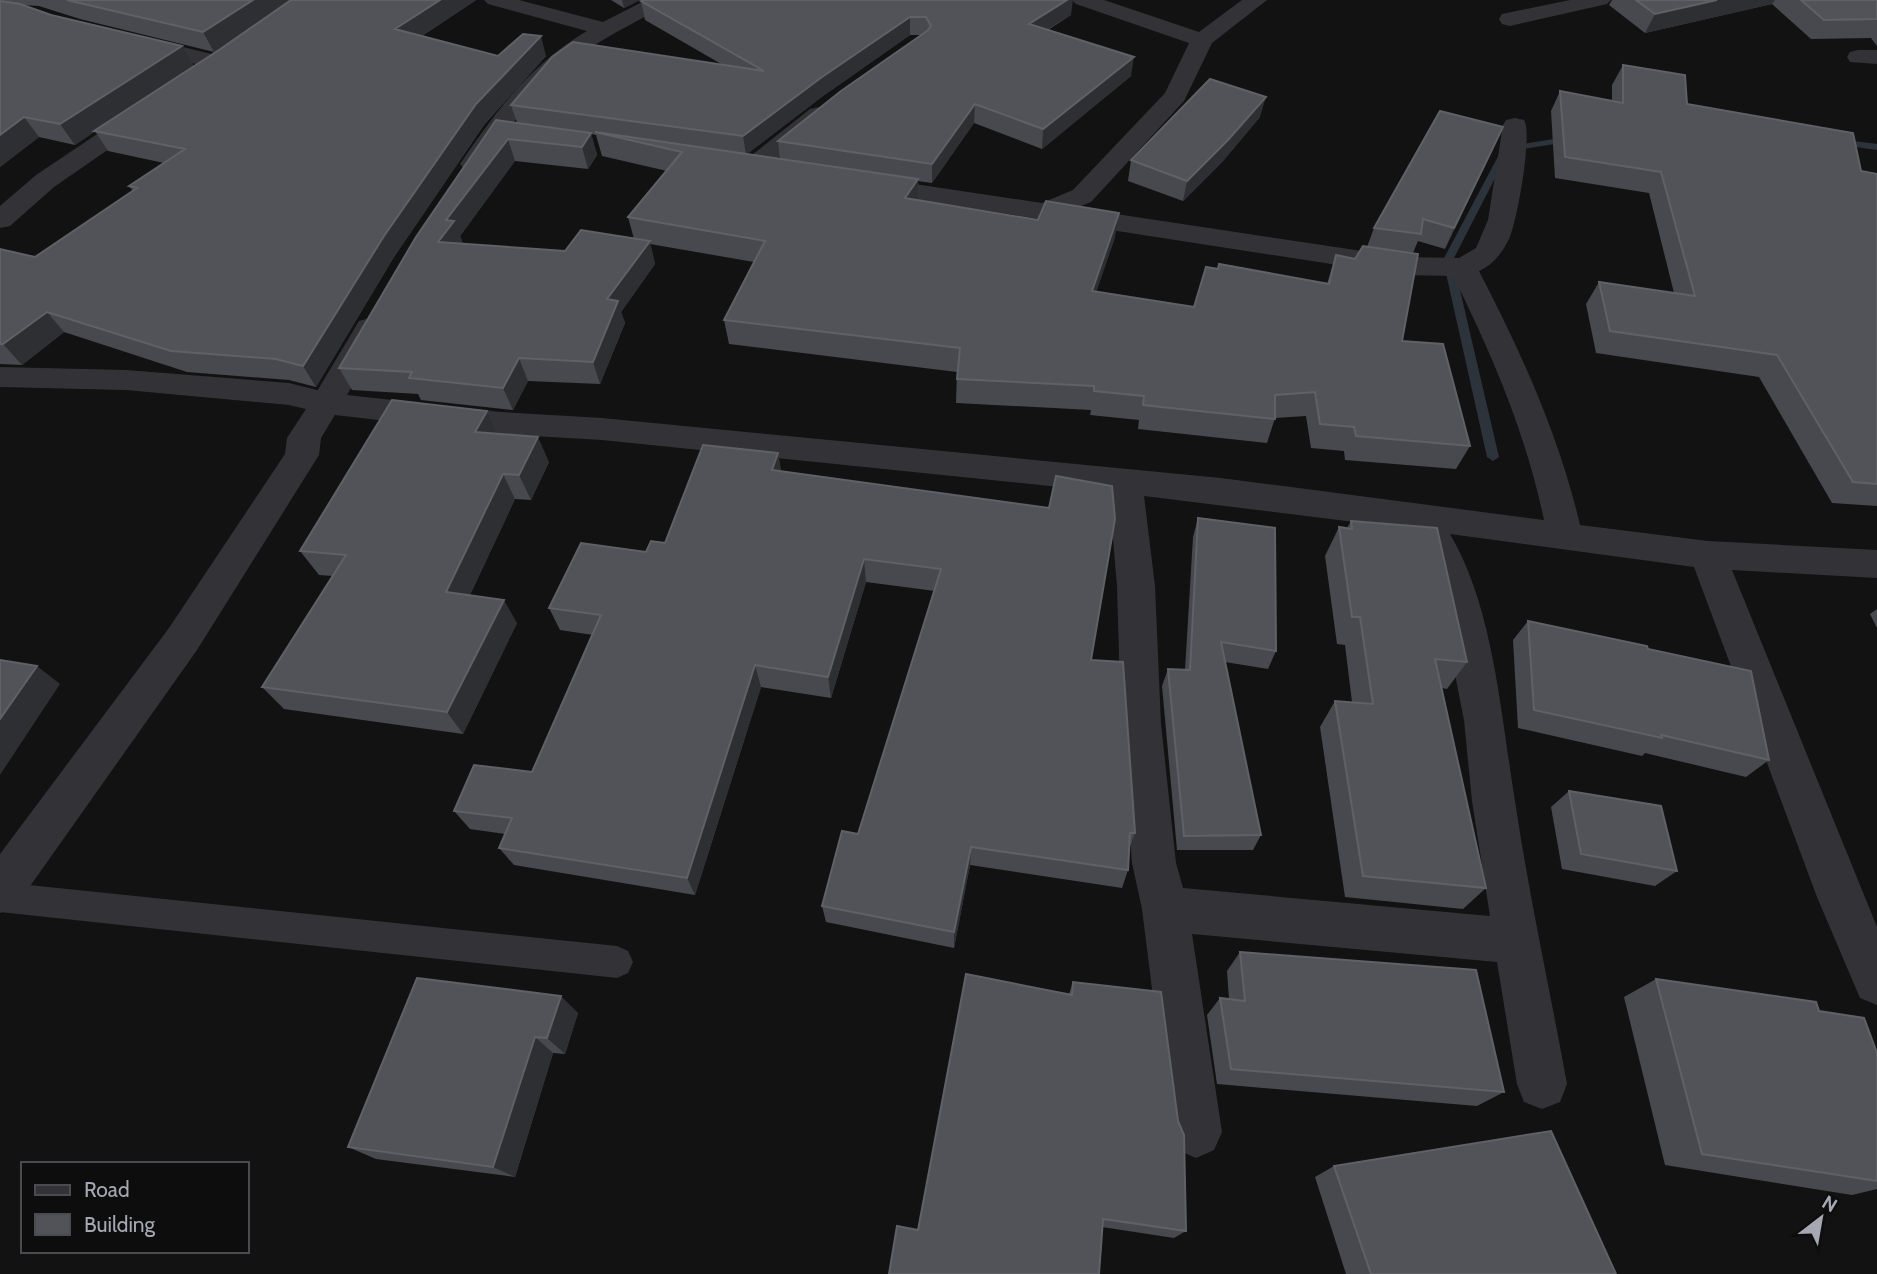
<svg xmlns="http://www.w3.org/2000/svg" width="1877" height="1274" font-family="Cabin,sans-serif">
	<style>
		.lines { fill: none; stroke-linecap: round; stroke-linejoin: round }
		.stream { fill: #2d333a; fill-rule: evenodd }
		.service { fill: #333337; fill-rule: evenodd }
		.minor { fill: #333337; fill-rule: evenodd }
		.tertiary { fill: #333337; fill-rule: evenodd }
		.wall { fill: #48494e; fill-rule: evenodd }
		.shaded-wall { fill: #2e2f32 }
		.building { fill: #525358; stroke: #5f6166; stroke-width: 2 }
	</style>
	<rect width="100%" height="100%" fill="#121213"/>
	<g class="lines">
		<path class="stream" d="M 1572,136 L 1577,139 L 1575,141 L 1509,151 L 1453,260 L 1499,457 L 1493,461 L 1487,457 L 1443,260 L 1503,147 Z
			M 1838,139 L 1877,144 L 1877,150 L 1835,144 L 1833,142 Z"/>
		<path class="service" d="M 0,882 L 617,946 L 628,951 L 633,962 L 628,973 L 617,978 L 0,912 Z"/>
		<path class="minor" d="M 484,0 L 519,0 L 603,22 L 646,0 L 673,0 L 669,4 C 628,26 584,47 550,79 C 523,105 503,138 482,169 L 473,172 L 464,169 L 460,164 C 496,111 531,64 587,31 L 488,4 Z
			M 1072,0 L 1104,0 L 1199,32 L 1242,0 L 1267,0 L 1212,43 L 1184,101 L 1091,202 L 1076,208 L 1402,257 L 1459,258 L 1476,248 L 1488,220 L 1503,125 L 1506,120 L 1515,118 L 1524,120 C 1533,133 1517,222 1509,239 C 1502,253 1493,265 1479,271 C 1521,352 1559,435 1580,525 L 1708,541 L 1877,550 L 1877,578 L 1732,570 L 1877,927 L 1877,1005 L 1860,998 L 1817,897 L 1694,567 L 1450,534 C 1494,608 1501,717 1515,801 C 1529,896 1550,990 1567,1084 L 1560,1102 L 1542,1109 L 1524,1102 L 1517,1084 L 1497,962 L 1192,934 L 1222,1132 L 1214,1150 L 1196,1158 L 1178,1150 L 1170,1132 L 1142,909 L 1132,863 L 1121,724 L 1117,586 L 1109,492 L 602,440 L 501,434 L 326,414 L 315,411 L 310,403 L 359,321 L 370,318 L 381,321 L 385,328 L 347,395 L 501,412 L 602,418 L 1221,478 L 1544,520 C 1526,434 1492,354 1453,276 L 1402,275 L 859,191 L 855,185 L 859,179 L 868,177 L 1042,203 L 1073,190 L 1165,93 L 1189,43 L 1076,4 ZM 1144,496 L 1411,529 L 1430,563 L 1437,584 L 1464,720 L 1472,801 L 1490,916 L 1183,888 L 1176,863 L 1161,724 L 1155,586 Z
			M 1570,0 L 1611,0 L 1607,4 L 1510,26 L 1502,24 L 1499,19 L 1502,14 Z
			M 138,36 L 228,58 L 231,63 L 228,68 L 220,70 L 130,48 L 127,43 L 130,38 Z
			M 1858,50 L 1877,50 L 1877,64 L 1850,62 L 1847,57 L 1850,52 Z
			M 145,106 L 154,108 L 157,113 L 154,118 L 54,187 L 10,226 L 0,228 L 0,206 L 36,175 L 136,108 Z
			M 819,107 L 828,109 L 831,114 L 828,119 L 761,172 L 752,175 L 743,172 L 739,167 L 743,162 L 810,109 Z"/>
		<path class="tertiary" d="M 0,367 L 126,370 L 289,383 L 337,395 L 342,403 L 321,438 L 319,455 L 314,463 L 197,650 L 16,906 L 0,913 L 0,854 L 169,628 L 285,454 L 287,438 L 306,409 L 289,405 L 126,390 L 0,387 Z"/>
	</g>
	<path class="wall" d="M 0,0 L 476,0 L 422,36 L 498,56 L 546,56 L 484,125 L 394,257 L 316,387 L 289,380 L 187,372 L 64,332 L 22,365 L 0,364 L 0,249 L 35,257 L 133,191 L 129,186 L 164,163 L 108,151 L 95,131 L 75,145 L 39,137 L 0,167 ZM 22,5 L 39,6 L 80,19 L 214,52 L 269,15 L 194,66 Z
		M 611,0 L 640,0 L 624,8 Z
		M 1612,0 L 1877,0 L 1877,46 L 1871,38 L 1811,39 L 1772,4 L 1645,33 L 1609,5 Z
		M 641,1 L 1071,15 L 1048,30 L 1131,76 L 1042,149 L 974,123 L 932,183 L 918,181 L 919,200 L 1115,237 L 1096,292 L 1194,307 L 1327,284 L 1336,255 L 1355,259 L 1367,247 L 1374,228 L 1494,147 L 1445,249 L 1418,241 L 1413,253 L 1402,341 L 1470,446 L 1456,469 L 1345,460 L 1344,451 L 1311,448 L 1306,416 L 1275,418 L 1267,443 L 1138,429 L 1139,420 L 1090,415 L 1091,410 L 956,403 L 957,372 L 729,344 L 724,320 L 754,262 L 650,244 L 655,264 L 621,312 L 625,323 L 600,384 L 528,381 L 513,410 L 421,400 L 418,394 L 352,390 L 339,368 L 517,123 L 511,105 L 723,65 L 645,20 ZM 910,35 L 922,35 L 778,141 L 780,159 L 747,154 L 823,96 ZM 591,134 L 596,135 L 602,156 L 667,171 L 628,217 L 634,239 L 565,251 L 463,244 L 460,236 L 515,161 L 588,169 L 597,155 Z
		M 1623,65 L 1687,104 L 1861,171 L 1877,174 L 1877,506 L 1832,503 L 1759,377 L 1596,353 L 1586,304 L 1599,282 L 1674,293 L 1649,193 L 1555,178 L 1551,111 L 1560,91 L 1612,101 L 1612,85 Z
		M 1260,117 L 1223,161 L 1183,201 L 1128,181 L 1131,160 Z
		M 487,411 L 498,434 L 549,462 L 531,500 L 515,499 L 470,595 L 517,623 L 463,734 L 284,709 L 262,687 L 333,576 L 319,575 L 300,551 Z
		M 778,453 L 781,471 L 1091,660 L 1135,833 L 1129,849 L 1128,870 L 1122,888 L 970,865 L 954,948 L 826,922 L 822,906 L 858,834 L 935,591 L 866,582 L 831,698 L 761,687 L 695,895 L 514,865 L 499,848 L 505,834 L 470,829 L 454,811 L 532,772 L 593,635 L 560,630 L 549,608 L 646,552 L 665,543 Z
		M 1198,518 L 1276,651 L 1268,669 L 1225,662 L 1261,835 L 1253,850 L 1177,850 L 1162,686 L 1168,669 L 1185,670 L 1193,537 Z
		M 1351,521 L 1467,662 L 1447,689 L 1442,688 L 1486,888 L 1463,909 L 1345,897 L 1320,727 L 1335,701 L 1352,702 L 1345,645 L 1337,644 L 1325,556 L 1339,527 L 1347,528 Z
		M 1877,609 L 1877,628 L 1870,614 Z
		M 1528,621 L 1648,649 L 1769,760 L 1746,777 L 1645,753 L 1642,756 L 1518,728 L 1513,640 Z
		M 1569,791 L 1677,871 L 1655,886 L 1562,869 L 1551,807 Z
		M 1240,952 L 1504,1092 L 1477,1106 L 1217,1084 L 1207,1015 L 1220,998 L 1229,999 L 1227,971 Z
		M 417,978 L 578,1013 L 565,1054 L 553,1053 L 515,1177 L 376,1159 L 348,1147 Z
		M 1656,979 L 1819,1011 L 1877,1053 L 1877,1189 L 1852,1195 L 1665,1165 L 1624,997 Z
		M 1073,982 L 1186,1231 L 1174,1238 L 1102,1227 L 918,1230 L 1069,994 Z
		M 1334,1166 L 1616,1274 L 1346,1274 L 1315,1177 Z"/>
	<path class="shaded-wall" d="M 253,0 L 292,0 L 214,52 L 203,32 Z
		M 440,0 L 476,0 L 402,49 L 395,29 Z
		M 622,0 L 640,0 L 624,8 Z
		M 1067,0 L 1073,0 L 1071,15 L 1027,42 L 1029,24 Z
		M 1717,0 L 1775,0 L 1772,4 L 1645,33 L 1655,14 Z
		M 910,17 L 910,35 L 823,96 L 746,155 L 743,136 L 822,77 Z
		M 541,36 L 546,56 L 484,125 L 394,257 L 316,387 L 303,366 L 384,236 L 476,104 Z
		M 182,46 L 194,66 L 75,145 L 60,124 Z
		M 1134,57 L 1131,76 L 1042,149 L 1043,129 Z
		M 1266,97 L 1260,117 L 1223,161 L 1183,201 L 1187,181 Z
		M 975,104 L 974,123 L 932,183 L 932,164 Z
		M 24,117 L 39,137 L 0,167 L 0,135 Z
		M 1503,127 L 1494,147 L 1445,249 L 1454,228 Z
		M 591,133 L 597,155 L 588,169 L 582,147 Z
		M 508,139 L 515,161 L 460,236 L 463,244 L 438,242 L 446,220 Z
		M 918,179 L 919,203 L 905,198 Z
		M 1119,213 L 1115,237 L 1088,316 L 1092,291 Z
		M 650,241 L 655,264 L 621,312 L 625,323 L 600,384 L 593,362 L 607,299 Z
		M 47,312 L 64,332 L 22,365 L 3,344 Z
		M 519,358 L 528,381 L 513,410 L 503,388 Z
		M 487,411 L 499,436 L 475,432 Z
		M 538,437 L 549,462 L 531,500 L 519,475 Z
		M 778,453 L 782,476 L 772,470 Z
		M 503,474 L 515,499 L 460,616 L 446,592 Z
		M 864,559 L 866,582 L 831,698 L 828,677 Z
		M 504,600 L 517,623 L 463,734 L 447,712 Z
		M 755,665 L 761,687 L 695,895 L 687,878 Z
		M 37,666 L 60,684 L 0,775 L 0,719 Z
		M 971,847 L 970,865 L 954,948 L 954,932 Z
		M 561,996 L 578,1013 L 565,1054 L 547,1038 Z
		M 535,1037 L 553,1053 L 515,1177 L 493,1167 Z"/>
	<path class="building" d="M 67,0 L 253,0 L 203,32 Z
		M 291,0 L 440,0 L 395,29 L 498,56 L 523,34 L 541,36 L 476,104 L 384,236 L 303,366 L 276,359 L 171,351 L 47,312 L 3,344 L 0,344 L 0,249 L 35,257 L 137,188 L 129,186 L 185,149 L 94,131 L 219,50 Z
		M 643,0 L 1067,0 L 1029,24 L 1134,57 L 1043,129 L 975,104 L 932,164 L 778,141 L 841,91 L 927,31 L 931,26 L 926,17 L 910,17 L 822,77 L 743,136 L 511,105 L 552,57 L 573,42 L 764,71 L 641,1 Z
		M 1636,0 L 1717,0 L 1655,14 Z
		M 1801,0 L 1877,0 L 1877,19 L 1824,20 Z
		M 0,1 L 20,4 L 51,15 L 182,46 L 60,124 L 24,117 L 0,135 Z
		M 1623,65 L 1685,75 L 1687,104 L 1853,133 L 1861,171 L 1877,174 L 1877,484 L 1853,482 L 1777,355 L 1610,331 L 1599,282 L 1695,296 L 1661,172 L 1565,157 L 1560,91 L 1623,103 Z
		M 1210,79 L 1266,97 L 1228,140 L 1187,181 L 1131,160 Z
		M 1440,111 L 1503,127 L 1454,228 L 1423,219 L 1421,234 L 1374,228 Z
		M 496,120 L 591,133 L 582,147 L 508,139 L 446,220 L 454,221 L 438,242 L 565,251 L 581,230 L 650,241 L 607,299 L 618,301 L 593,362 L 519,358 L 503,388 L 409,378 L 412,372 L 339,368 L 416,237 Z
		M 595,132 L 918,179 L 905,198 L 1038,220 L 1046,201 L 1119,213 L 1092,291 L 1194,307 L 1206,267 L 1218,269 L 1219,264 L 1329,284 L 1336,255 L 1355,259 L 1363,246 L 1418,254 L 1402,341 L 1443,344 L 1470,446 L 1356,436 L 1354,427 L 1320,424 L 1315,392 L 1275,395 L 1275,419 L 1143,405 L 1144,396 L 1094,391 L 1094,386 L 957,379 L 960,348 L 724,320 L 765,241 L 628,217 L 682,152 Z
		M 392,400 L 487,411 L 475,432 L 538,437 L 519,475 L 503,474 L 446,592 L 504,600 L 447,712 L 262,687 L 346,555 L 300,551 Z
		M 703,445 L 778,453 L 772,470 L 1049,508 L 1056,476 L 1112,486 L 1115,519 L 1091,660 L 1123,662 L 1135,833 L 1130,833 L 1128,870 L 971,847 L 954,932 L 822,906 L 842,831 L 858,834 L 941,569 L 864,559 L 828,677 L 755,665 L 687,878 L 499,848 L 512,818 L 454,811 L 474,765 L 532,772 L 601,615 L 549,608 L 581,543 L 646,552 L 651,541 L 665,543 Z
		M 1198,518 L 1275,528 L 1276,651 L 1221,642 L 1261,835 L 1184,836 L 1168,669 L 1190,670 Z
		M 1351,521 L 1437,528 L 1467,662 L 1435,659 L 1486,888 L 1363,876 L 1335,701 L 1373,704 L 1360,617 L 1352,617 L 1339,527 L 1352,529 Z
		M 1528,621 L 1647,646 L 1648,649 L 1751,671 L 1769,760 L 1661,735 L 1662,738 L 1534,710 Z
		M 0,660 L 37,666 L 0,719 Z
		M 1569,791 L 1661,806 L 1677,871 L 1581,854 Z
		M 1240,952 L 1476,970 L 1504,1092 L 1231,1069 L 1220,998 L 1245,1001 Z
		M 966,974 L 1072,995 L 1073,982 L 1161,992 L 1178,1121 L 1184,1135 L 1186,1231 L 1103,1219 L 1099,1274 L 889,1274 L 897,1226 L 918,1230 Z
		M 417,978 L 561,996 L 547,1038 L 535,1037 L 493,1167 L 348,1147 Z
		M 1656,979 L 1816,1002 L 1819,1011 L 1864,1018 L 1877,1053 L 1877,1181 L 1702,1154 Z
		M 1551,1131 L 1616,1274 L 1371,1274 L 1334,1166 Z"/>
	<rect x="21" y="1162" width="228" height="91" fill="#0d0d0e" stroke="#4a4b50" stroke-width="2"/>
	<rect x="35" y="1185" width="35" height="10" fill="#333337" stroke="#4a4b50" stroke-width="2"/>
	<text x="84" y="1197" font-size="21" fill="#a5a8b2">Road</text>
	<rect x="35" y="1214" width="35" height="21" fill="#525358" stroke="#4a4b50" stroke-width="2"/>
	<text x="84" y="1232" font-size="21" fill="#a5a8b2">Building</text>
	<g transform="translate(1821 1218) rotate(31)" stroke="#0d0d0e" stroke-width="5" paint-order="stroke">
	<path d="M0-5L12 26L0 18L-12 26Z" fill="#a5a8b2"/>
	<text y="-10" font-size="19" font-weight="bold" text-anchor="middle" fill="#a5a8b2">N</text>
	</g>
</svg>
